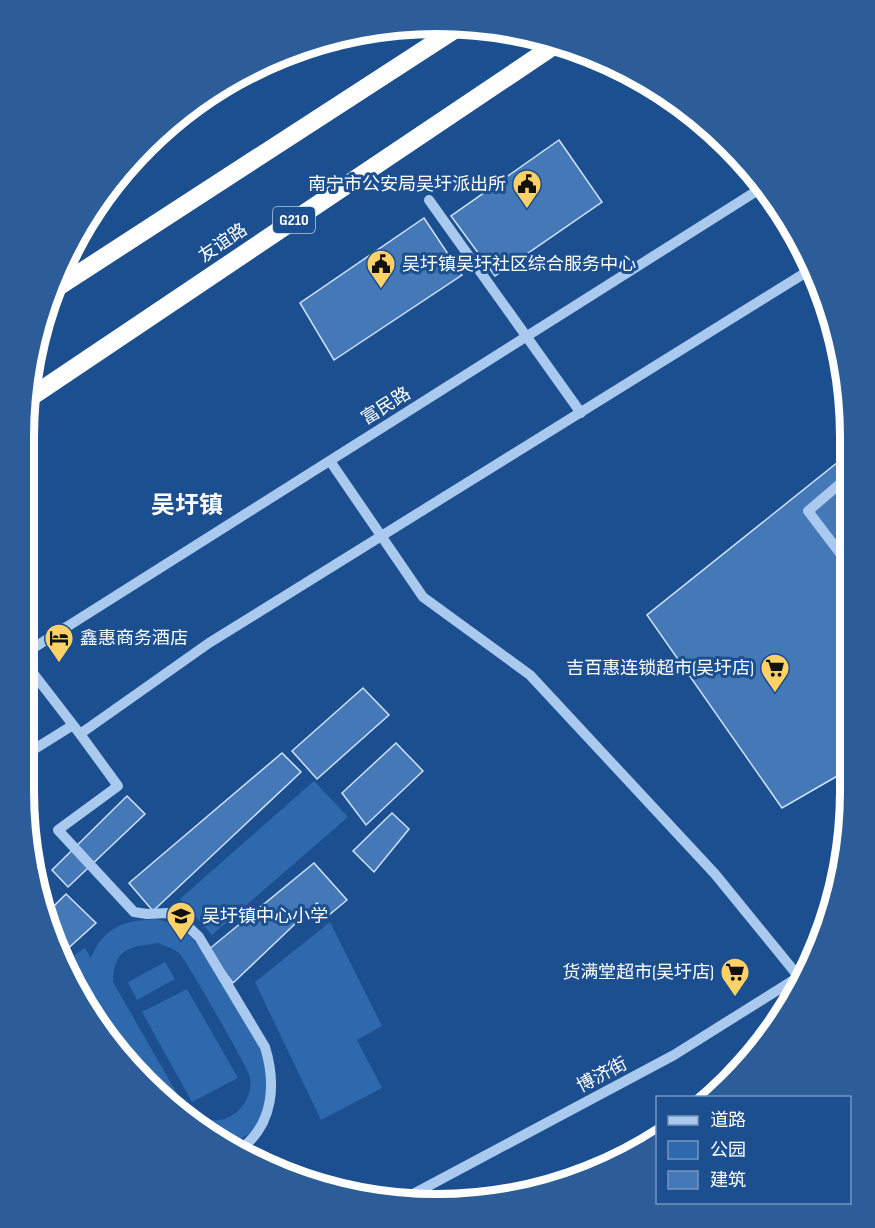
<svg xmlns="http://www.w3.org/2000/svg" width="875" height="1228" font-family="'Sofia Sans Condensed','Noto Sans SC',sans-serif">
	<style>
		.green { fill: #2e69ad; fill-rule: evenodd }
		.building { fill: #4478b7; stroke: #cfe3fa; stroke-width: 1.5 }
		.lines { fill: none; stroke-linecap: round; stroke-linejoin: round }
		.minor { stroke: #a9c9ee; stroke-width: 10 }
		.highway { stroke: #fff; stroke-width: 18 }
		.labels { text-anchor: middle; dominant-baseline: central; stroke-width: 6; stroke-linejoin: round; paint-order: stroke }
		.shield { fill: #1b4f8f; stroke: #bbcadd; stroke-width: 1.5 }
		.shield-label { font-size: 16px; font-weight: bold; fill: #fff }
		.poi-label { font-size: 18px; fill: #fff; stroke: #1b4f8f; text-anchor: end }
		.street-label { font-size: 18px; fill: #fff; stroke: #1b4f8f }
		.district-label { font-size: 24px; font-weight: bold; fill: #fff; stroke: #1b4f8f }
		.rim { fill: none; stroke: #fff; stroke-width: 8 }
	</style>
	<rect width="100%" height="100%" fill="#1b4f8f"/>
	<path class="green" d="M 314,781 L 348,817 L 212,935 L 180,899 Z
		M 156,919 C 196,926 210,964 229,996 C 239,1012 254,1030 261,1047 C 270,1072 271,1110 252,1131 C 245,1138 236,1140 227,1143 L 165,1102 L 127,1058 L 68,959 L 85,948 L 91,958 C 104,926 124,921 156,919 ZM 158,943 C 165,946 173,948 179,953 C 186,960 248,1068 250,1077 C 253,1097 239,1118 218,1120 C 207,1121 197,1116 187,1111 L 113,982 C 114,948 129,947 158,943 Z
		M 330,922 L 382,1026 L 357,1040 L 382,1088 L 321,1120 L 255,982 Z
		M 165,962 L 175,979 L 137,1000 L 128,982 Z
		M 187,989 L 238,1078 L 192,1102 L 142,1012 Z"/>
	<path class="building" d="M 559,140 L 602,202 L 495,276 L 451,216 Z
		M 424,218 L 462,275 L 334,360 L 300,303 Z
		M 848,454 L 850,774 L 846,771 L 782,808 L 647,615 Z
		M 363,688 L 389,715 L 317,779 L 292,751 Z
		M 396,743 L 423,771 L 366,825 L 342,793 Z
		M 282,753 L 301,772 L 153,911 L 129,883 Z
		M 127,796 L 145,814 L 68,887 L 52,870 Z
		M 392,813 L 409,829 L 374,872 L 353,851 Z
		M 314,863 L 347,900 L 329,915 L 317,903 L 233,983 L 208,950 Z
		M 66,894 L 96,923 L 63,953 L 46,914 Z"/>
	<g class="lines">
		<path class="minor" d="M 429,200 L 581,413
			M 330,461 L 423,597 L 530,675 L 715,874 L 803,982
			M 848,477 L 808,511 L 849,565
			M 27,652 L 763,187
			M 26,664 L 80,734 L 209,643 L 813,268
			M 80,734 L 118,786 L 58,830 L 134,912 L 147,914 L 168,913 L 180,919 L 199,937 L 265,1047 C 276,1083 274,1123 242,1148 L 244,1154
			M 25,755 L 73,725
			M 402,1200 L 674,1055 L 800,976 L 811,967"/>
		<path class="highway" d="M 58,287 L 462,25
			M 31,397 L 558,43"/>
	</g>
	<defs>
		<g id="civic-pin" transform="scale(1.5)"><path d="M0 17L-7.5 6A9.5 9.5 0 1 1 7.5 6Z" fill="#ffd166" stroke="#1b4f8f"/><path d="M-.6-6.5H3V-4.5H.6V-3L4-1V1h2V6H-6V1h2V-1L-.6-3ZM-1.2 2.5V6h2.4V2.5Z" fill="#111"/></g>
		<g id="hotel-pin" transform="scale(1.5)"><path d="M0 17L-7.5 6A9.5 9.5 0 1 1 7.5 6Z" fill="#ffd166" stroke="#1b4f8f"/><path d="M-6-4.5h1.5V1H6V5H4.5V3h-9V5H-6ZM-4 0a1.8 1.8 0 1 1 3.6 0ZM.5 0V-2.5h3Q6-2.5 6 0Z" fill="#111"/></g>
		<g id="supermarket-pin" transform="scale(1.5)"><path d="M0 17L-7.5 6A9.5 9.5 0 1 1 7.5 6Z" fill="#ffd166" stroke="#1b4f8f"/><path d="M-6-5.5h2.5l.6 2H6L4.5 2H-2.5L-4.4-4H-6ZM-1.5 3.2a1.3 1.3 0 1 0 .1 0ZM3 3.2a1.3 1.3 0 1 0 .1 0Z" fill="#111"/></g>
		<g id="school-pin" transform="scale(1.5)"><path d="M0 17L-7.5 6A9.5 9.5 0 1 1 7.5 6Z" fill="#ffd166" stroke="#1b4f8f"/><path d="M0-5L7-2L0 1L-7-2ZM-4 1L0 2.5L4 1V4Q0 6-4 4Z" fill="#111"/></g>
	</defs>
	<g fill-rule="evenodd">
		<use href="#civic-pin" x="527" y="184"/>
		<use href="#civic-pin" x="381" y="264"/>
		<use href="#hotel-pin" x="59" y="638"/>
		<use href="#supermarket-pin" x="775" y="668"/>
		<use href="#school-pin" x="181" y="916"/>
		<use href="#supermarket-pin" x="735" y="972"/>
	</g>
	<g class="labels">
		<rect class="shield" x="273" y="207" width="42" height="26" rx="4.5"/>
		<g class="shield-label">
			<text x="294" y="220">G210</text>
		</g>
		<g class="poi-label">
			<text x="506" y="184">南宁市公安局吴圩派出所</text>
			<text x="402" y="264" text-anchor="start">吴圩镇吴圩社区综合服务中心</text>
			<text x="80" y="638" text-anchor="start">鑫惠商务酒店</text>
			<text x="754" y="668">吉百惠连锁超市(吴圩店)</text>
			<text x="202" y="916" text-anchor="start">吴圩镇中心小学</text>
			<text x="714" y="972">货满堂超市(吴圩店)</text>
		</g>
		<g class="street-label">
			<text transform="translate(223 243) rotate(-34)">友谊路</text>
			<text transform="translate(386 406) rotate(-32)">富民路</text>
			<text transform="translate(602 1075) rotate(-28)">博济街</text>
		</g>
		<g class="district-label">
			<text x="187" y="505">吴圩镇</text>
		</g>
	</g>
	<path d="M0 0H875V1228H0ZM437 34H437A403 403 0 0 1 840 437V791A403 403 0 0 1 437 1194H437A403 403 0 0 1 34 791V437A403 403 0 0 1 437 34Z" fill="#2d5d98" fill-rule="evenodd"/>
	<path class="rim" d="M437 34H437A403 403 0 0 1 840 437V791A403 403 0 0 1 437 1194H437A403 403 0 0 1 34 791V437A403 403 0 0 1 437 34Z"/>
	<rect x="656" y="1096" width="195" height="108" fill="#1b4f8f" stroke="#7695bc" stroke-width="1.5"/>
	<rect x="668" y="1116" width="30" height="9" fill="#a9c9ee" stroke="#7695bc" stroke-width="1.5"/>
	<text x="710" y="1126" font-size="18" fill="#ffffff">道路</text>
	<rect x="668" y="1141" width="30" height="18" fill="#2e69ad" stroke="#7695bc" stroke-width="1.5"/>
	<text x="710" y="1156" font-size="18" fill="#ffffff">公园</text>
	<rect x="668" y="1171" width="30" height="18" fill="#4478b7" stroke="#7695bc" stroke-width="1.5"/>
	<text x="710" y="1186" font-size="18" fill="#ffffff">建筑</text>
</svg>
